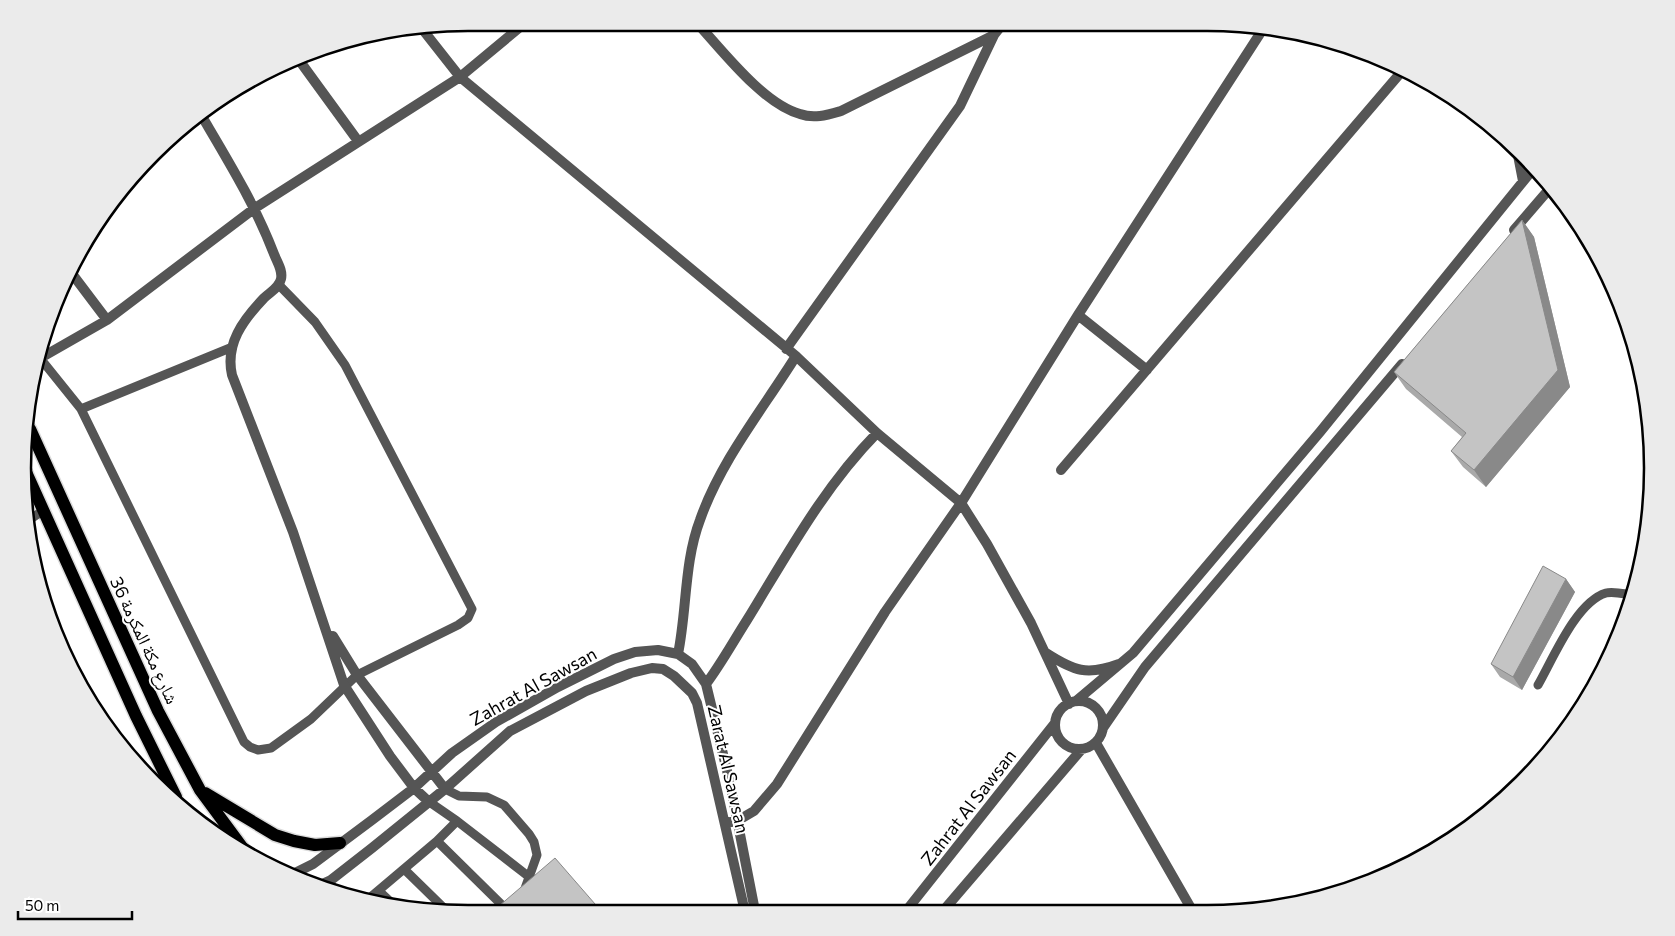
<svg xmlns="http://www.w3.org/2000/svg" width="1675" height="936" font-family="Commissioner,'Noto Naskh Arabic',sans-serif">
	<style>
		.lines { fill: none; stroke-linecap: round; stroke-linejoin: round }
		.primary-casing { stroke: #dbdbdb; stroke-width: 15 }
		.service { stroke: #555; stroke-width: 9 }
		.minor { stroke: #555; stroke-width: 10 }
		.primary { stroke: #000; stroke-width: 12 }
		.wall { fill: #a9a9a9 }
		.shaded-wall { fill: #898989 }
		.building { fill: #c4c4c4; stroke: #898989 }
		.labels { text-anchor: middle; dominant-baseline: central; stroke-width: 4; stroke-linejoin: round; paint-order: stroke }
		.street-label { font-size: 18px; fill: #000; stroke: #fff }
		.rim { fill: none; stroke: #000; stroke-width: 2.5 }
	</style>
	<rect width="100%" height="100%" fill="#fff"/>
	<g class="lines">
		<g class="primary-casing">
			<path id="primary" d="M 30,429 L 158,711 L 200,790 L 248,855
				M 26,472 L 136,716 L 176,797
				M 205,793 L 275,835 L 294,841 L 315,845 L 340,843"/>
		</g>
		<path class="service" d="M 40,358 L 81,409 L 244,742 L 250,747 L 258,750 L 271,748 L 311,719 L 357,675 L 458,625 L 468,618 L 472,609 L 345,365 L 315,322 L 279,285
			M 81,409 L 230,348
			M 29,520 L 44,510
			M 1538,685 C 1553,659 1576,602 1606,593 C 1613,591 1625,594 1633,595
			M 445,789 L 459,796 L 487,797 L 504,805 L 529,834 L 534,842 L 537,855 L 523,894
			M 428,801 L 457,821 L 528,876
			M 437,841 L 506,909
			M 404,869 L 449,913
			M 379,891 L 394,905
			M 366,901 L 437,841 L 457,821"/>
		<path class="minor" d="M 697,23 C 722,50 763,104 800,114 C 814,119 827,115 841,111 L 994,35
			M 423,30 L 460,77 L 796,356 L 877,433 L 961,503 L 987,544 L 1031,623 L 1069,704
			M 299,60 L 358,141
			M 200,113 C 227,159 255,204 274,254 C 277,262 283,270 281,279 C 279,288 270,292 264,298 C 243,320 225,344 232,375 L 293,532 L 344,685 L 390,756 L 414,788 L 428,801
			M 1517,150 L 1523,181
			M 1514,230 L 1551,187
			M 73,275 L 107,320
			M 1078,315 L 1147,370
			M 786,349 L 960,106 L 994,35 L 1002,25
			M 37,360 L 107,320 L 255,208 L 460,77 L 525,23
			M 1061,470 L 1403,70
			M 333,636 L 357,675 L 445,789
			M 1046,653 C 1074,671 1087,676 1119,664
			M 678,654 C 687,610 684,562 700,520 C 721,460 763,409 796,356
			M 706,684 C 721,664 733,642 747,620 C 787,555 823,488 877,433
			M 1076,701 L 1133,653 L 1320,432 L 1534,168
			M1055 725a24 24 0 1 1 48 0a24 24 0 1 1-48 0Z
			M 1103,728 L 1145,667 L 1402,364
			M 1096,743 L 1192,910
			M 725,823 L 737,821 L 754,811 L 777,784 L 885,612 L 961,503 L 1078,315 L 1263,29
			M 293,874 L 313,864 L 372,820 L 414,788 L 452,753 L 496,722 L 558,687 L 614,659 L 635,652 L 658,650 L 678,654 L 692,664 L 706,684 L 730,783 L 755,911
			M 320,885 L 331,880 L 372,848 L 445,789 L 510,731 L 586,691 L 631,673 L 652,668 L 663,669 L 674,676 L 692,693 L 697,703 L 745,912
			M 906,911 L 1055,723
			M 943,911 L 1081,750"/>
		<use href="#primary" class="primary"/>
	</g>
	<path class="wall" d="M 1522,220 L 1534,237 L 1570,387 L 1486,487 L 1463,467 L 1451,451 L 1462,437 L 1406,389 L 1394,372 Z
		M 1566,579 L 1575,592 L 1522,690 L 1500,677 L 1491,664 Z"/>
	<path class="shaded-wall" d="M 1522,220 L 1534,237 L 1570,387 L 1486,487 L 1474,470 Z
		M 1566,579 L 1575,592 L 1522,690 L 1513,677 Z"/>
	<path class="building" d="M 1522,220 L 1558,370 L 1474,470 L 1451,451 L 1466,433 L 1394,372 Z
		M 1543,566 L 1566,579 L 1513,677 L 1491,664 Z
		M 555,858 L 602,912 L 492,912 Z"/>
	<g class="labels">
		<g class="street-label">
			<text transform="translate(145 640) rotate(65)">شارع مكة المكرمة 36</text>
			<text transform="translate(533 686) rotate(-29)">Zahrat Al Sawsan</text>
			<text transform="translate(729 769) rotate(77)">Zarat Al Sawsan</text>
			<text transform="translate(968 807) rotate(-52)">Zahrat Al Sawsan</text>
		</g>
	</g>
	<path d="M0 0H1675V936H0ZM468 31H1207A437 437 0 0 1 1644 468V468A437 437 0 0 1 1207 905H468A437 437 0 0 1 31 468V468A437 437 0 0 1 468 31Z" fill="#ebebeb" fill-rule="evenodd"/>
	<path class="rim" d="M468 31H1207A437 437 0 0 1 1644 468V468A437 437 0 0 1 1207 905H468A437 437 0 0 1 31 468V468A437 437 0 0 1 468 31Z"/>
	<path d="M18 911v8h114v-8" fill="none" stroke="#000000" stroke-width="2.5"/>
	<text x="25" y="911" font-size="15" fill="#000000" stroke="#ffffff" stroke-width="4" paint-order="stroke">50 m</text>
</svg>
